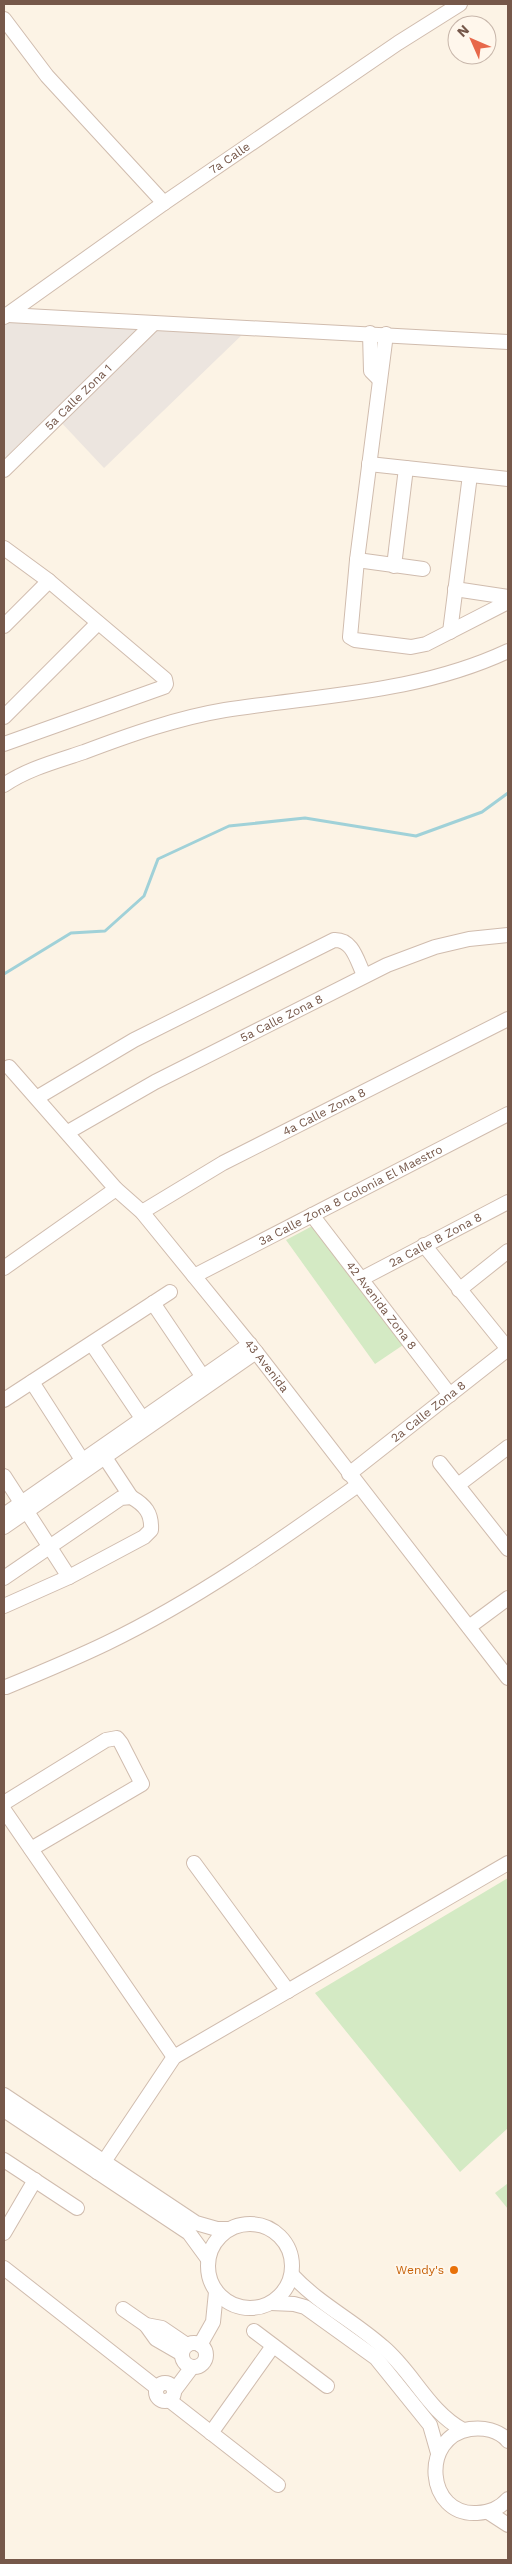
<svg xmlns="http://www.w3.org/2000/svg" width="512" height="2564" font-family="'Work Sans',sans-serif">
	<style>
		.industrial { fill: #ece5df }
		.green { fill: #d4eac4 }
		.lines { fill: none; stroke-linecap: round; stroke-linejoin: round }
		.stream { stroke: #a0d1d8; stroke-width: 3 }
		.minor-casing { stroke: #d0bcae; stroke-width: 16 }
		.minor { stroke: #fff; stroke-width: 14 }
		.food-dot { fill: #e8710a; stroke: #fff7ec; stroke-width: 2 }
		.labels { text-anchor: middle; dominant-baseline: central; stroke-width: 4; stroke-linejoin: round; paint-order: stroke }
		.street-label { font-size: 12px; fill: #76584a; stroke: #fff7ec }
		.food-label { font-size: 12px; fill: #c56008; stroke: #fff7ec; text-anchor: end }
	</style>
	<rect width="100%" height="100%" fill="#fcf3e5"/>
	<path class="industrial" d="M 5,322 L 138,328 L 4,459 L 4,323 Z
		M 154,328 L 247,330 L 104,468 L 59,420 Z"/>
	<path class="green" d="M 318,1223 L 409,1341 L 375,1364 L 286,1240 Z
		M 508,1878 L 508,2128 L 460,2172 L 315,1993 Z
		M 507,2184 L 508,2186 L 508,2209 L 495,2193 Z"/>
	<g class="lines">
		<path class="stream" d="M 4,974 L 71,933 L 105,931 L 144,896 L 158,859 L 229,826 L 305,818 L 416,836 L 482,812 L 508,793"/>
		<g class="minor-casing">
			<g id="minor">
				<path d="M 4,19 L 47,76 L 164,203"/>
				<path d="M 8,315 L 508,342"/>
				<path id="s1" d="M 4,317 L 164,203 L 398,43 L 460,4"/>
				<path d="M 370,333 L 371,371 L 380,380"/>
				<path d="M 386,334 L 357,560 L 350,637 L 355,640 L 411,647 L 426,644 L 508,602"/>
				<path d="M 369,464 L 508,479"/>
				<path id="s2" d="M 4,470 L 153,324"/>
				<path d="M 4,548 L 49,581 L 165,679 L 166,684 L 164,687 L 4,744"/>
				<path d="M 357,560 L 423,569"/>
				<path d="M 394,566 L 406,468"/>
				<path d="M 455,589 L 508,597"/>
				<path d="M 4,626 L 49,581"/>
				<path d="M 450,632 L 470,475"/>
				<path d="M 4,717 L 98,623"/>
				<path d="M 4,785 C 27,769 57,761 84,752 C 129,735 177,718 225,710 C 321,695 418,693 508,651"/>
				<path id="s3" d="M 9,1067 L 116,1189 L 142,1212 L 256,1352 L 508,1678"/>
				<path d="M 38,1097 L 134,1040 L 334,940 C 353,939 357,961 364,975"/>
				<path id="s4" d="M 68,1132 L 155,1082 L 387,965 L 435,947 L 469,939 L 508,935"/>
				<path id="s5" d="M 142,1212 L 223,1163 L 508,1019"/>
				<path id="s6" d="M 312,1215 L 450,1395"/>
				<path d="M 424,1245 L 508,1349"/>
				<path d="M 4,1268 L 116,1189"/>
				<path id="s7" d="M 194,1276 L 508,1114"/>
				<path id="s8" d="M 361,1279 L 508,1202"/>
				<path d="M 459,1290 L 508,1251"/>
				<path d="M 153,1303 L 207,1383"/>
				<path d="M 92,1344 L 146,1424"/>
				<path d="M 32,1382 L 86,1466"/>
				<path d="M 4,1400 L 170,1292"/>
				<path d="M 104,1456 L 131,1497"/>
				<path d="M 440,1463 L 508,1549"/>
				<path id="s9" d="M 349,1474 L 508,1349"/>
				<path d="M 4,1476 L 69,1577"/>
				<path d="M 458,1485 L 508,1447"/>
				<path d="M 4,1515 L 250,1344"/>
				<path d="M 4,1527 L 256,1352"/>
				<path d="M 4,1578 L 121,1498 L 131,1497 C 145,1505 152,1513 151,1530 L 144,1537 L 69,1577 L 4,1606"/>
				<path d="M 469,1627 L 508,1598"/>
				<path d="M 6,1687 C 40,1673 74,1659 107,1643 C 196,1600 278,1542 358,1485"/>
				<path d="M 4,1803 L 106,1740 L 117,1738 L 121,1743 L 142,1784 L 31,1849"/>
				<path d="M 4,1810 L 174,2057"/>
				<path d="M 194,1863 L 288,1991"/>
				<path d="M 4,2095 L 196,2223 L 217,2229 L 229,2229"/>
				<path d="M 4,2110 L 189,2233 L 208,2259"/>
				<path d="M 4,2160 L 77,2208"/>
				<path d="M 97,2172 L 174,2057 L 508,1863"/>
				<circle cx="250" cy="2266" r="42"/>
				<path d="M 4,2233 L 35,2180"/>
				<path d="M 4,2268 L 157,2388"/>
				<path d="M 292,2275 C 319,2304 354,2321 383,2347 C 413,2372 428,2411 463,2430"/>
				<path d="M 271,2303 L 294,2304 L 305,2307 L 376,2358 L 430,2425 L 438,2453"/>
				<path d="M 123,2309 L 146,2325 L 162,2328 L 187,2345"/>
				<path d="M 146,2325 L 156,2339 L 182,2354"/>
				<path d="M 254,2331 L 327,2386"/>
				<circle cx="194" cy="2355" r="12"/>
				<path d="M 200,2345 L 213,2322 L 216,2292"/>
				<circle cx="165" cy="2392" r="9"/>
				<path d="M 174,2391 L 192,2367"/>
				<path d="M 169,2400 L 278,2485"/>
				<path d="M 211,2433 L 273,2346"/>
				<path d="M 508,2441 C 499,2430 483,2427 470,2429 C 420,2437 426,2516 477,2513 C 490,2512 499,2509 508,2499"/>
				<path d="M 488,2512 L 508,2525"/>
			</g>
		</g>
		<use href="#minor" class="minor"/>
	</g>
	<circle class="food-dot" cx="454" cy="2270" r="5"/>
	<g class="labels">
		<g class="street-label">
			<text stroke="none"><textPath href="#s1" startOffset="276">7a Calle</textPath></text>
			<text stroke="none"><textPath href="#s2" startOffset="104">5a Calle Zona 1</textPath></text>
			<text stroke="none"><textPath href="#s4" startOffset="242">5a Calle Zona 8</textPath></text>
			<text stroke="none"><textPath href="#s5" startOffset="208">4a Calle Zona 8</textPath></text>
			<text stroke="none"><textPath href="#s7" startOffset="176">3a Calle Zona 8 Colonia El Maestro</textPath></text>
			<text stroke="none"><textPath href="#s8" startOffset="84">2a Calle B Zona 8</textPath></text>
			<text stroke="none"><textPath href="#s6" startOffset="114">42 Avenida Zona 8</textPath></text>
			<text stroke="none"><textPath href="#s3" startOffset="395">43 Avenida</textPath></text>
			<text stroke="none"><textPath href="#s9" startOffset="101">2a Calle Zona 8</textPath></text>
		</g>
		<g class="food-label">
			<text x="444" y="2270">Wendy's</text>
		</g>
	</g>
	<rect width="512" height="2564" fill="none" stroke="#76584a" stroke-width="10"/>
	<g transform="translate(472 40) rotate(315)"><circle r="24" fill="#fff7ec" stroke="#c8b7ab"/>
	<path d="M0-4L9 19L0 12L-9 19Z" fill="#e7684a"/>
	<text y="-8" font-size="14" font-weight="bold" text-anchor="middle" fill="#76584a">N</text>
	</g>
</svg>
